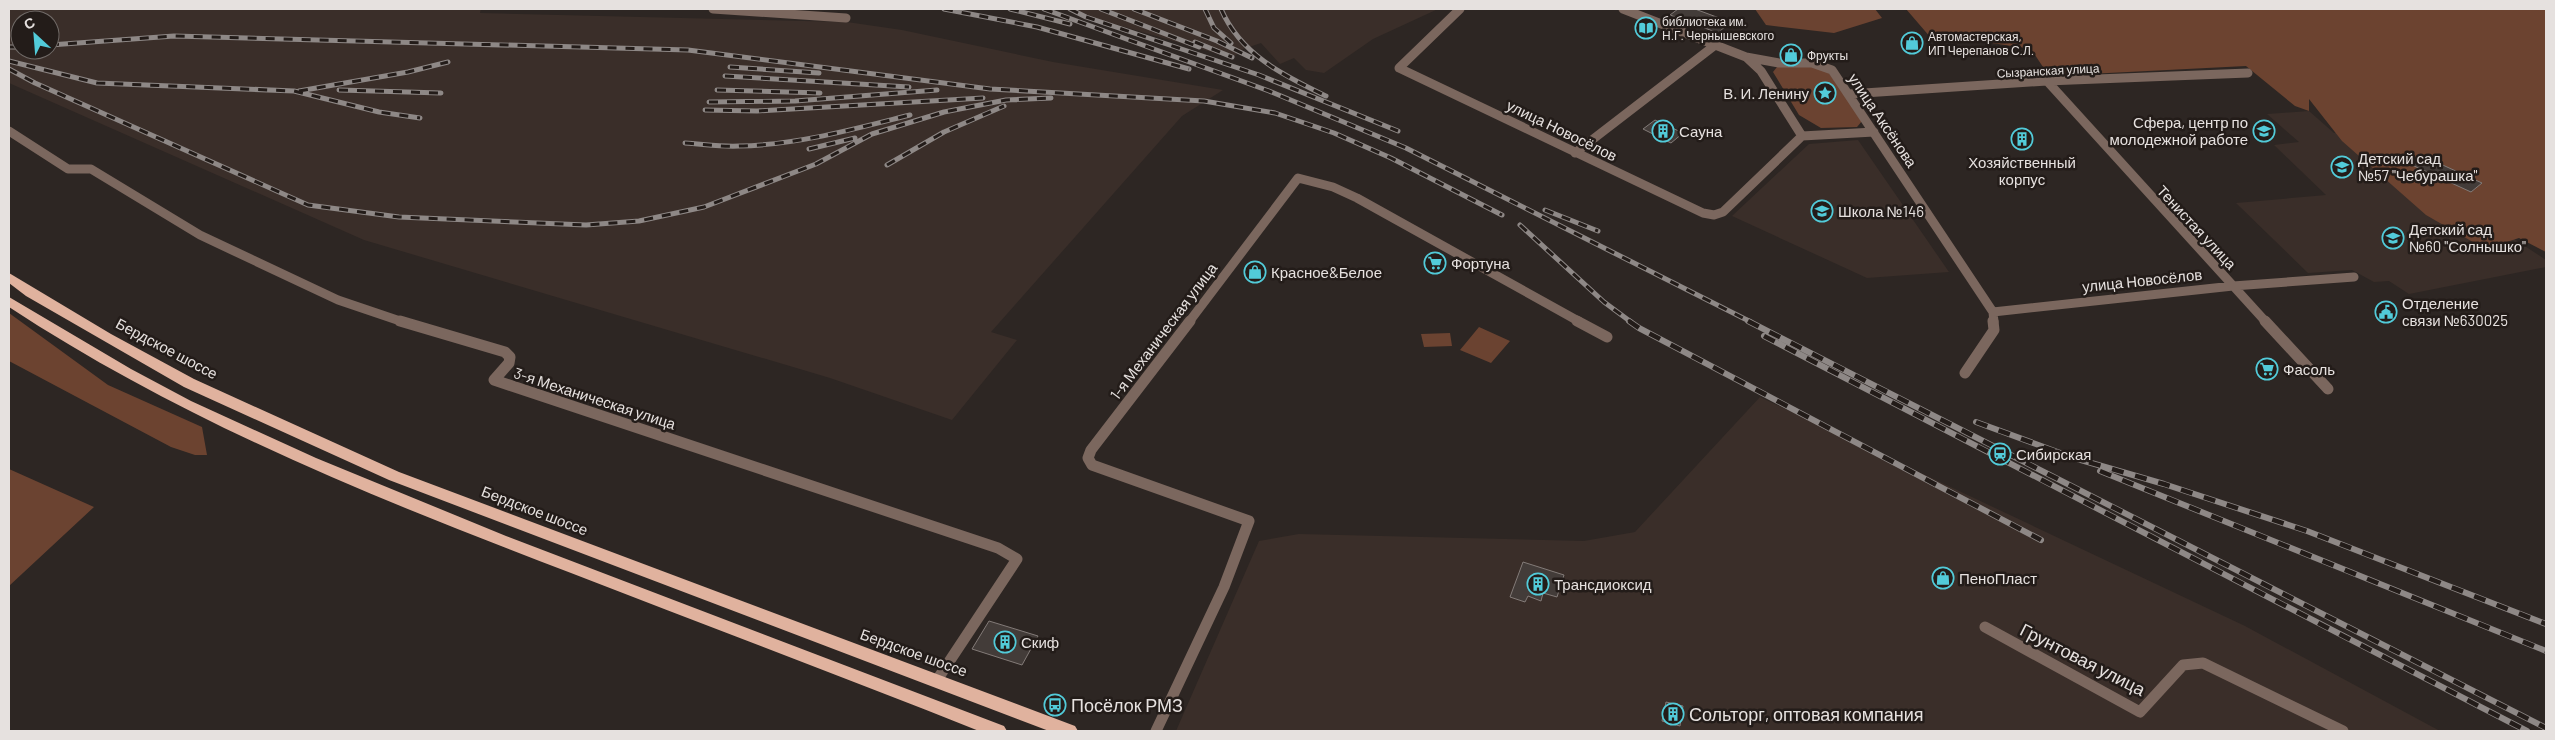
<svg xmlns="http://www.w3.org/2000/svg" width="2555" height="740" font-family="Barlow,sans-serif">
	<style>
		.built { fill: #3a2e29; fill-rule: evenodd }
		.green { fill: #6b4331 }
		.forest { fill: #6c4330 }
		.building { fill: #433c39; stroke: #837b78 }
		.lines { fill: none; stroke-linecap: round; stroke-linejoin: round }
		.minor-far1 { stroke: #7b675e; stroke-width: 9 }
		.minor { stroke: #7b675e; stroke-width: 11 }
		.trunk { fill: #e0b29e; fill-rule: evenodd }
		.rail-far1-casing { stroke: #8e8886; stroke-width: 5 }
		.rail-casing { stroke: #8e8886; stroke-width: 6 }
		.rail-far1 { stroke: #231c19; stroke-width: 3; stroke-dasharray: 9; stroke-linecap: butt }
		.rail { stroke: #231c19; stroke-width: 4.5; stroke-dasharray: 12; stroke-linecap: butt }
		.labels { text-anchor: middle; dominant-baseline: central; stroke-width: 5; stroke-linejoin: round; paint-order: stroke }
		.far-poi-label { font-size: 12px; fill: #e6e1df; stroke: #231c19; text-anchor: start }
		.far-street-label { font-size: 12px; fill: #e6e1df; stroke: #231c19 }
		.poi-label { font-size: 15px; fill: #e6e1df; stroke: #231c19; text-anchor: start }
		.street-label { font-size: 15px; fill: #e6e1df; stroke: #231c19 }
		.near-street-label { font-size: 18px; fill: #e6e1df; stroke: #231c19 }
		.near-poi-label { font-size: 18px; fill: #e6e1df; stroke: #231c19; text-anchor: start }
	</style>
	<rect width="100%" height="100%" fill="#2d2623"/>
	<path class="built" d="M 9,9 L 481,9 L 480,13 L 847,22 L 902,30 L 1053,62 L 1223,90 L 1182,116 L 991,332 L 1017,340 L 952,420 L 830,378 L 364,240 L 9,83 ZM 20,20 L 50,20 L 50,50 L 20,50 Z
		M 1062,9 L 1438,9 L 1373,39 L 1324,73 L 1306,70 L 1294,58 L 1280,64 L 1261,43 L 1243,49 L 1232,58 Z
		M 2309,111 L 2334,133 L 2345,133 L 2481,217 L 2546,260 L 2546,267 L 2409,294 L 2389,281 L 2374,282 L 2352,270 L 2308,273 L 2236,203 L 2326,195 L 2274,145 L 2299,142 L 2267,114 Z
		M 1858,140 L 1949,272 L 1867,278 L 1732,216 L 1809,144 Z
		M 1760,397 L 2245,626 L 2440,731 L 1176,731 L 1259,541 L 1299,534 L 1584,541 L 1635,532 Z"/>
	<path class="green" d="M 1755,9 L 1875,9 L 1882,18 L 1834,33 L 1766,25 Z
		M 1813,66 L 1829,73 L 1862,121 L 1857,127 L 1821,128 L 1799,115 L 1773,72 L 1777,67 Z
		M 1479,327 L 1510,341 L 1491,363 L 1460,350 Z
		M 1450,333 L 1452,346 L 1424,347 L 1421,334 Z
		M 9,469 L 94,507 L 9,586 Z"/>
	<path class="forest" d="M 1906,9 L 2546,9 L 2546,252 L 2519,238 L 2485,249 L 2426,215 L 2342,141 L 2309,99 L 2309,111 L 2295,106 L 2246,66 L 2049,76 L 2031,49 L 1959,38 L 1931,38 Z
		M 9,313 L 108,385 L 202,427 L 207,455 L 195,455 L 171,447 L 9,361 Z"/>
	<path class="building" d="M 1678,9 L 1695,9 L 1730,22 L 1718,33 L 1670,15 Z
		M 1655,120 L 1683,133 L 1671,143 L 1643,129 Z
		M 2423,156 L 2482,183 L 2471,192 L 2412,165 Z
		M 1523,562 L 1564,575 L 1557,597 L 1543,593 L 1541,601 L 1528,596 L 1525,602 L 1510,597 Z
		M 989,621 L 1038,636 L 1022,665 L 972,649 Z
		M 1666,702 L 1683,706 L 1680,726 L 1662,721 Z"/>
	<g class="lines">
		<path class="minor-far1" d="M 713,9 L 846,18
			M 1460,9 L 1399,68 L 1703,213 L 1714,215 L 1723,212 L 1802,136
			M 1623,9 L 1746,57 L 1779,63 L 1812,63 L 1832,70 L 1993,312 L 1994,322
			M 1746,57 L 1761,71 L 1802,136 L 1874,132
			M 2047,81 L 2266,322
			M 1849,94 L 2047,81 L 2248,73
			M 9,131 L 68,169 L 91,169 L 200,235 L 338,300 L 403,322
			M 1575,153 L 1714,46
			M 1993,312 L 2233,286 L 2354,277
			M 1189,322 L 1298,178 L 1333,187 L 1357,198 L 1580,322"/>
		<path class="minor" d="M 400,321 L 505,352 L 510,357 L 509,363 L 494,380 L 998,548 L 1017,559 L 937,680
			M 1577,321 L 1607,337
			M 2265,321 L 2328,389
			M 1965,373 L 1994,330 L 1993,321
			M 1985,627 L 2140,712 L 2183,665 L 2203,663 L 2343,731
			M 1156,731 L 1224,587 L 1249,521 L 1092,465 L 1088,458 L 1091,450 L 1190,321"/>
		<path class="trunk" d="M 9,273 L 111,334 L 194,379 L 399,472 L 1075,726 L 1078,731 L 1049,731 L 389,480 L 184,387 L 26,296 L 9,283 Z
			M 9,297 L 131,369 L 191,401 L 316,458 L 506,536 L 1004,726 L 1007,731 L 979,731 C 844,677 707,626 571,573 C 377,499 184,422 9,307 Z"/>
		<g class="rail-far1-casing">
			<path id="rail-far1" d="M 944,9 L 1037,27 L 1189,69
				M 1010,9 L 1070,24
				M 1044,9 L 1269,91 L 1406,148 L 1751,322
				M 1070,9 L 1086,17 L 1259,75 L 1398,131
				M 1101,9 L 1199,47
				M 1134,9 L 1217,41 L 1252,58
				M 1205,9 L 1214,28 L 1231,43
				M 1221,9 C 1241,55 1283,75 1326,96
				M 1195,42 L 1232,57
				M 50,45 L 174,36 L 688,50 L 990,89 L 1204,101 L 1275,113 L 1334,133 L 1391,158 L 1502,215
				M 9,47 L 20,47
				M 9,61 L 97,83 L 294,91 L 379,112 L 420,118
				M 730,67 L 819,73
				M 9,69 L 35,83 L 308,205 L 399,217 L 586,225 L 639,221 L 704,207 L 816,164 L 872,134 L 944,112 L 1006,100 L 1051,98
				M 725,76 L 909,87
				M 339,90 L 441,93
				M 717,90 L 820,93
				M 299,91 L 408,72 L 448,62
				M 709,102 L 795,101 L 937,90
				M 705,110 L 757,111 L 983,98
				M 685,143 C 703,144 721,147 739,146 C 797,145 854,129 910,115
				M 809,149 L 855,138
				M 887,165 L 944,132 L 1004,106
				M 1545,210 L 1598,231
				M 1520,225 L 1604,302 L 1631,322"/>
		</g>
		<g class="rail-casing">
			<path id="rail" d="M 1629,321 L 1639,328 L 2041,540
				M 1748,321 L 2546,728
				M 1764,336 L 2527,731
				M 1976,422 L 2074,458 L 2164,484 L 2307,531 L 2546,624
				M 2100,471 L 2546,651"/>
		</g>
		<use href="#rail-far1" class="rail-far1"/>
		<use href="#rail" class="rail"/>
	</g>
	<defs>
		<g id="library-ring" transform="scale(1.125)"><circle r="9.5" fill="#231c19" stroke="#52cbd9" stroke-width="1.5"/><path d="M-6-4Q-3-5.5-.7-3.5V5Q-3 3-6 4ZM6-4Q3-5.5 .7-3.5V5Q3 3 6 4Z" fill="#52cbd9"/></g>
		<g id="shop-ring" transform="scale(1.125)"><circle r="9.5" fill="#231c19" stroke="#52cbd9" stroke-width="1.5"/><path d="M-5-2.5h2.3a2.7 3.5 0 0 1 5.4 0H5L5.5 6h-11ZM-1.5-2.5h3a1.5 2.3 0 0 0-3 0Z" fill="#52cbd9"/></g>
		<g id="sight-ring" transform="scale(1.125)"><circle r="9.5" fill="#231c19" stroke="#52cbd9" stroke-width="1.5"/><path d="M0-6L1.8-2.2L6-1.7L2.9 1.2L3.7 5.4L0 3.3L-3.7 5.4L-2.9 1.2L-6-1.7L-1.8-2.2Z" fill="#52cbd9"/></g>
		<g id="building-ring" transform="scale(1.125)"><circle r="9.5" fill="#231c19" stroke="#52cbd9" stroke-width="1.5"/><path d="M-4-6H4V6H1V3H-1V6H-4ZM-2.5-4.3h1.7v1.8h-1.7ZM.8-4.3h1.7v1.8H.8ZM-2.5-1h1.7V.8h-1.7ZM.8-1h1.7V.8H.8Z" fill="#52cbd9"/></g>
		<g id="school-ring" transform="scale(1.125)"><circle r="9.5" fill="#231c19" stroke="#52cbd9" stroke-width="1.5"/><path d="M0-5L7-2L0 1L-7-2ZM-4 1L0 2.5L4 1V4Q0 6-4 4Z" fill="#52cbd9"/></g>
		<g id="supermarket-ring" transform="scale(1.125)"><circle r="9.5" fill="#231c19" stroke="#52cbd9" stroke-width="1.5"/><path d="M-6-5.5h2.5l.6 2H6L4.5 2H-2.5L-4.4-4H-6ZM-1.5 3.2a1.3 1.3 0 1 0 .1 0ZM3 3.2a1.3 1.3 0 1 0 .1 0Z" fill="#52cbd9"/></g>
		<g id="civic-ring" transform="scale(1.125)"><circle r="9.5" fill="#231c19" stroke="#52cbd9" stroke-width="1.5"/><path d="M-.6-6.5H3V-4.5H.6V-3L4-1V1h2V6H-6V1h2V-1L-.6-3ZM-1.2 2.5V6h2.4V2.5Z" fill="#52cbd9"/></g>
		<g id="station-ring" transform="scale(1.125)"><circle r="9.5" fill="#231c19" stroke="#52cbd9" stroke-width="1.5"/><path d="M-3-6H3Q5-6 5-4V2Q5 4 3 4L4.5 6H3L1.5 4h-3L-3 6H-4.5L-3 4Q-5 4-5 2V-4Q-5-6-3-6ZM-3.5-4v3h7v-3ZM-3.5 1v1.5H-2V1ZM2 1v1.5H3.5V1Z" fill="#52cbd9"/></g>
		<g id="bus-ring" transform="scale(1.125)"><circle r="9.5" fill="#231c19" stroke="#52cbd9" stroke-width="1.5"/><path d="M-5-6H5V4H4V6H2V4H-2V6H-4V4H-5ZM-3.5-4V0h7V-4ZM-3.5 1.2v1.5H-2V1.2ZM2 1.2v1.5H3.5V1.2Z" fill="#52cbd9"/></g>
	</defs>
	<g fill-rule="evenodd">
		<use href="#library-ring" x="1646" y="28"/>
		<use href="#shop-ring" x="1912" y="43"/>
		<use href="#shop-ring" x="1791" y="55"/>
		<use href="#sight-ring" x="1825" y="93"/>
		<use href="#building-ring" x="1663" y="131"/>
		<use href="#school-ring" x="2264" y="131"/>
		<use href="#building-ring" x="2022" y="139"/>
		<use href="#school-ring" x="2342" y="167"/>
		<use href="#school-ring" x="1822" y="211"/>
		<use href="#school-ring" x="2393" y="238"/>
		<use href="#supermarket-ring" x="1435" y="263"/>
		<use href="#shop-ring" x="1255" y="272"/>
		<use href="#civic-ring" x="2386" y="312"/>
		<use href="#supermarket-ring" x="2267" y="369"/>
		<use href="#station-ring" x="2000" y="454"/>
		<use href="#shop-ring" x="1943" y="578"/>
		<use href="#building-ring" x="1538" y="584"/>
		<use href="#building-ring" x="1005" y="642"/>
		<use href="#bus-ring" x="1055" y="705"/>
		<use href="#building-ring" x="1673" y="714"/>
	</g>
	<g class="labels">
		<g class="far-poi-label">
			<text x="1662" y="21">библиотека им.<tspan x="1662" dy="14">Н.Г. Чернышевского</tspan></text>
			<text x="1928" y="36">Автомастерская,<tspan x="1928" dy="14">ИП Черепанов С.Л.</tspan></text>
			<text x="1807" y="55">Фрукты</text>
		</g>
		<g class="far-street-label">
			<text transform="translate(2048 70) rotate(-3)">Сызранская улица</text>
		</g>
		<g class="poi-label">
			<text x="1809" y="93" text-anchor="end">В. И. Ленину</text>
			<text x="2248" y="122" text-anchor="end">Сфера, центр по<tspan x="2248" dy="17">молодежной работе</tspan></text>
			<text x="1679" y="131">Сауна</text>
			<text x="2358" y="158">Детский сад<tspan x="2358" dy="17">№57 "Чебурашка"</tspan></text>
			<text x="2022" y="162" text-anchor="middle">Хозяйственный<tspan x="2022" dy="17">корпус</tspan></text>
			<text x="1838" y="211">Школа №146</text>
			<text x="2409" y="229">Детский сад<tspan x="2409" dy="17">№60 "Солнышко"</tspan></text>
			<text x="1451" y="263">Фортуна</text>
			<text x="1271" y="272">Красное&amp;Белое</text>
			<text x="2402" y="303">Отделение<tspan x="2402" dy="17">связи №630025</tspan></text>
			<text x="2283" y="369">Фасоль</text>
			<text x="2016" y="454">Сибирская</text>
			<text x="1959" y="578">ПеноПласт</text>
			<text x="1554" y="584">Трансдиоксид</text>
			<text x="1021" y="642">Скиф</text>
		</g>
		<g class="street-label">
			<text transform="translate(1883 120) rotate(56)">улица Аксёнова</text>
			<text transform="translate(1562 130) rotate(26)">улица Новосёлов</text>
			<text transform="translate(2197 227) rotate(47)">Тенистая улица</text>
			<text transform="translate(2142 280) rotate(-6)">улица Новосёлов</text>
			<text transform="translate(1163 331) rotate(-53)">1-я Механическая улица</text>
			<text transform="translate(167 348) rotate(28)">Бердское шоссе</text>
			<text transform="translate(595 398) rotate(18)">3-я Механическая улица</text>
			<text transform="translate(535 510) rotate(21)">Бердское шоссе</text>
			<text transform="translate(914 652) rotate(20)">Бердское шоссе</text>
		</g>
		<g class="near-street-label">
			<text transform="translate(2083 659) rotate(27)">Грунтовая улица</text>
		</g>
		<g class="near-poi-label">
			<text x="1071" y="705">Посёлок РМЗ</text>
			<text x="1689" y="714">Сольторг, оптовая компания</text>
		</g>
	</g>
	<rect width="2555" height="740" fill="none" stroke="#e6e1df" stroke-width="20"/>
	<g transform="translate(35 35) rotate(334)"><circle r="24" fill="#231c19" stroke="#716b68"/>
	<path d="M0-4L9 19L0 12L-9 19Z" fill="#52cbd9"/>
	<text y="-8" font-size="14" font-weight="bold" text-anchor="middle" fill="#e6e1df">С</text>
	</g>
</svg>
